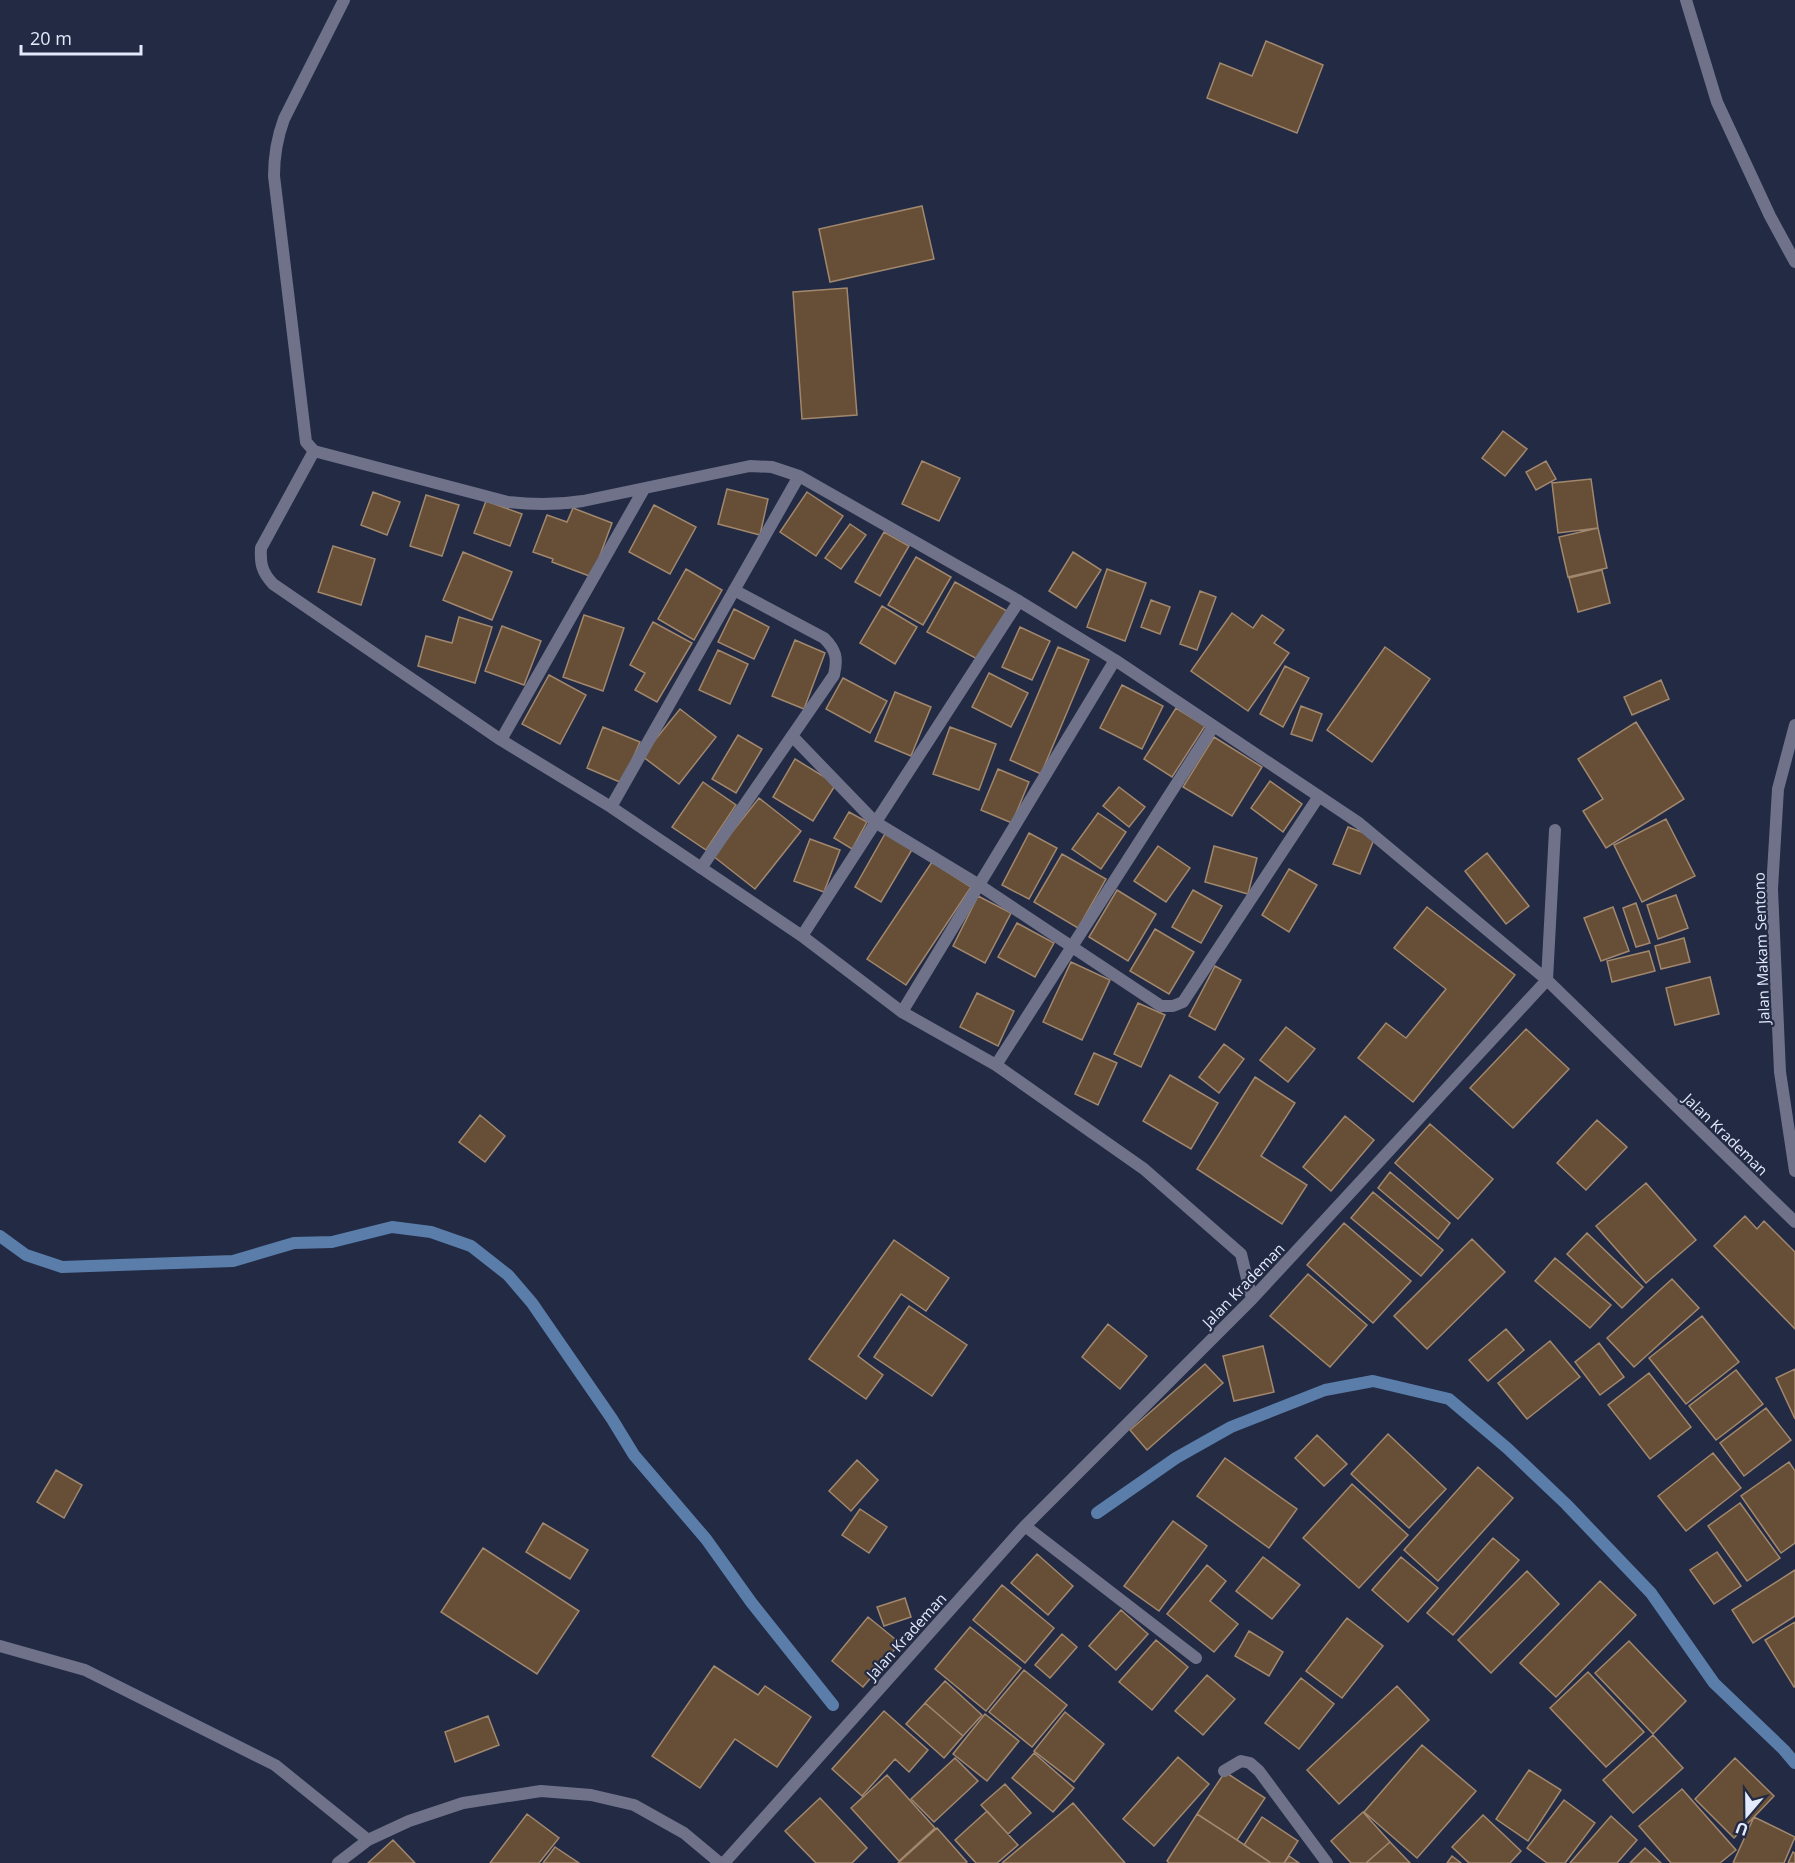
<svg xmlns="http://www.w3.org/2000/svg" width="1795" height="1863" font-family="'Open Sans',sans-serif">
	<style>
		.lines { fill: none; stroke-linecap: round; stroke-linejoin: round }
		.stream { stroke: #5a7daa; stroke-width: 12 }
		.building { fill: #674f37; stroke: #a1876d; stroke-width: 1.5 }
		.minor { stroke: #6f7289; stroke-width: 12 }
		.labels { text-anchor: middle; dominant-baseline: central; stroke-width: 4.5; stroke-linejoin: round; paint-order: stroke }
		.street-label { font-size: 15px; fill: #e3eafb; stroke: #222a44 }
	</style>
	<rect width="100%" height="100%" fill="#222a44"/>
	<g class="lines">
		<path class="stream" d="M 0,1236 L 26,1255 L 62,1267 L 233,1261 L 294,1243 L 332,1242 L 392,1227 L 431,1232 L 471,1246 L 508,1275 L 532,1303 L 612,1419 L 634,1455 L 706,1539 L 751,1602 L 833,1705
			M 1097,1513 L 1176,1458 L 1231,1427 L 1325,1390 L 1373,1381 L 1449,1399 L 1507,1448 L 1566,1504 L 1651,1593 L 1714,1683 L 1784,1750 L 1795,1763"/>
	</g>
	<path class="building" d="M 1266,41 L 1323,65 L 1297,133 L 1207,98 L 1220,63 L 1252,76 Z
		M 922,206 L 934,259 L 830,282 L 819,229 Z
		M 847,288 L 857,415 L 802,419 L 793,292 Z
		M 1503,431 L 1527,449 L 1505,476 L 1482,458 Z
		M 922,461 L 960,478 L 939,521 L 902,504 Z
		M 1546,461 L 1556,479 L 1536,490 L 1526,472 Z
		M 1591,479 L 1598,528 L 1558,533 L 1552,483 Z
		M 727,489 L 768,499 L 760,535 L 718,524 Z
		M 373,492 L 400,502 L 387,535 L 361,525 Z
		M 807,492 L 843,516 L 816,556 L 780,532 Z
		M 426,495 L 459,505 L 442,556 L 410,546 Z
		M 486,501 L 522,514 L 510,546 L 474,533 Z
		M 654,505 L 696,527 L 670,574 L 629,552 Z
		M 573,508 L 612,523 L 592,577 L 552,562 L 553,559 L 533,552 L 547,515 L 567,522 Z
		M 850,524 L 866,535 L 841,569 L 825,558 Z
		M 1598,528 L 1607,568 L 1568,577 L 1559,537 Z
		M 884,532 L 909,546 L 880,596 L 855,582 Z
		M 333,546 L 375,559 L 361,605 L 318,592 Z
		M 463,552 L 512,572 L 492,620 L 443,600 Z
		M 1073,552 L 1101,570 L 1076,608 L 1049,591 Z
		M 916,557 L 951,577 L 923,625 L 888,605 Z
		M 686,569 L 722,590 L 694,640 L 658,619 Z
		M 1107,569 L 1146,583 L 1125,641 L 1087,627 Z
		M 1602,570 L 1610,603 L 1578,612 L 1569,578 Z
		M 955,582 L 1007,611 L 979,660 L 927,632 Z
		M 1200,591 L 1216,597 L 1197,650 L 1180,644 Z
		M 1151,600 L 1170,607 L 1160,634 L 1141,627 Z
		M 882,606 L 917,627 L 895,664 L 860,643 Z
		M 734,609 L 769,627 L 754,659 L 718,642 Z
		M 1232,613 L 1253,628 L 1262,615 L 1284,630 L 1274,643 L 1289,653 L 1248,711 L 1191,671 Z
		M 584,615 L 624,628 L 603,691 L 563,677 Z
		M 459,617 L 492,627 L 475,683 L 418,666 L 426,636 L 452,643 Z
		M 653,622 L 692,643 L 657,702 L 635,690 L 645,673 L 630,665 Z
		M 502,626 L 541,641 L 524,685 L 485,671 Z
		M 1020,627 L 1050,641 L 1032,680 L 1002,667 Z
		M 795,640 L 825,653 L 804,709 L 772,696 Z
		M 1058,647 L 1089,660 L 1041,774 L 1010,760 Z
		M 1385,647 L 1430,679 L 1372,762 L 1327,730 Z
		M 718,650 L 748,664 L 730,704 L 699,690 Z
		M 1285,666 L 1309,678 L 1283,727 L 1260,714 Z
		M 989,673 L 1028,693 L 1011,727 L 972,707 Z
		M 549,675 L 586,695 L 560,744 L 522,724 Z
		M 843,678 L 887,701 L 870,733 L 826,709 Z
		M 1661,680 L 1669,699 L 1632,715 L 1624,697 Z
		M 1122,685 L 1163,706 L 1142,749 L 1100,728 Z
		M 895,692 L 931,707 L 911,756 L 875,741 Z
		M 1301,706 L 1322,714 L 1312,741 L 1291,734 Z
		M 1176,708 L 1205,726 L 1172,777 L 1144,759 Z
		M 680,709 L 716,737 L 679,784 L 642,756 Z
		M 1636,722 L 1684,799 L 1606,848 L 1583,811 L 1603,799 L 1578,759 Z
		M 603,727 L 640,742 L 622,783 L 587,768 Z
		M 950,727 L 996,744 L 979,790 L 933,774 Z
		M 738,735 L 762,749 L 736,793 L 712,779 Z
		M 1214,737 L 1262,767 L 1232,816 L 1183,787 Z
		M 795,759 L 836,784 L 813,821 L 773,797 Z
		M 998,769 L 1029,782 L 1012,823 L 981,810 Z
		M 1270,781 L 1302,804 L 1283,832 L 1251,808 Z
		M 703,782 L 736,805 L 706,850 L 672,827 Z
		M 1119,787 L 1145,807 L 1129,827 L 1103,806 Z
		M 759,798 L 801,831 L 755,889 L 713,856 Z
		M 849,812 L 867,822 L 852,849 L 834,838 Z
		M 1098,813 L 1126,832 L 1101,869 L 1072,849 Z
		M 1666,819 L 1695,876 L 1642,902 L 1614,845 Z
		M 1348,827 L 1375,837 L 1360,874 L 1333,864 Z
		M 886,832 L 913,848 L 881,902 L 855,887 Z
		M 1029,833 L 1057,848 L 1029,899 L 1002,885 Z
		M 810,839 L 840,850 L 824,892 L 794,881 Z
		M 1158,846 L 1190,868 L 1166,902 L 1134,881 Z
		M 1214,846 L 1257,858 L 1248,894 L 1205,882 Z
		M 1487,853 L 1529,906 L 1506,924 L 1465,871 Z
		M 1062,854 L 1106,879 L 1078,928 L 1034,902 Z
		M 932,862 L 971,887 L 906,985 L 867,959 Z
		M 1289,869 L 1317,885 L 1289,932 L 1262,915 Z
		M 1117,890 L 1156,914 L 1128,961 L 1089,937 Z
		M 1193,890 L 1222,906 L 1201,943 L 1172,927 Z
		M 1676,895 L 1688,928 L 1658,939 L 1647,905 Z
		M 978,896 L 1011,913 L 985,963 L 953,946 Z
		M 1636,903 L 1650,943 L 1636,947 L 1623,908 Z
		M 1427,907 L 1515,975 L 1413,1102 L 1358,1058 L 1386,1023 L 1406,1038 L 1446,989 L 1394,948 Z
		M 1613,907 L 1629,951 L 1601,961 L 1584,918 Z
		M 1017,923 L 1054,943 L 1035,977 L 998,957 Z
		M 1155,929 L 1194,952 L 1169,994 L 1130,971 Z
		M 1684,938 L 1690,962 L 1661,969 L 1655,946 Z
		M 1649,951 L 1655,971 L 1612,982 L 1607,961 Z
		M 1071,962 L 1110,980 L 1082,1040 L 1043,1022 Z
		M 1215,966 L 1241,980 L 1215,1030 L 1189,1016 Z
		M 1710,977 L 1719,1014 L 1675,1025 L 1666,988 Z
		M 977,993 L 1014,1011 L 998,1046 L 960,1027 Z
		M 1138,1003 L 1165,1015 L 1141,1067 L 1114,1054 Z
		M 1286,1027 L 1315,1049 L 1288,1082 L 1260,1060 Z
		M 1526,1029 L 1569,1069 L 1513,1128 L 1470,1088 Z
		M 1224,1044 L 1244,1059 L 1219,1093 L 1199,1077 Z
		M 1094,1053 L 1117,1063 L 1098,1105 L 1075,1094 Z
		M 1170,1075 L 1218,1103 L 1191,1149 L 1143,1121 Z
		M 1255,1077 L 1295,1103 L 1261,1156 L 1307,1185 L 1282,1224 L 1197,1169 Z
		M 480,1115 L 505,1136 L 485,1162 L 459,1142 Z
		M 1345,1116 L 1374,1140 L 1331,1191 L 1303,1167 Z
		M 1597,1120 L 1627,1147 L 1586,1190 L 1557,1163 Z
		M 1430,1124 L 1493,1179 L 1458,1219 L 1395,1163 Z
		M 1390,1172 L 1450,1223 L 1438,1239 L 1378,1188 Z
		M 1646,1183 L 1696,1240 L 1646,1283 L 1596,1226 Z
		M 1373,1192 L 1443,1250 L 1421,1276 L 1351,1218 Z
		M 1745,1216 L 1757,1229 L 1764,1221 L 1795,1252 L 1795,1329 L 1714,1246 Z
		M 1344,1223 L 1411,1281 L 1373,1323 L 1307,1265 Z
		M 1587,1233 L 1643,1287 L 1622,1308 L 1567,1254 Z
		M 1472,1239 L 1505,1272 L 1427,1349 L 1394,1316 Z
		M 894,1240 L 949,1278 L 926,1311 L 901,1294 L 858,1356 L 883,1375 L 866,1399 L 809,1359 Z
		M 1555,1258 L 1611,1305 L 1590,1328 L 1535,1281 Z
		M 1308,1274 L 1367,1325 L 1330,1367 L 1270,1316 Z
		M 1672,1279 L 1699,1308 L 1634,1367 L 1607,1338 Z
		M 909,1306 L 967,1345 L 932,1396 L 874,1357 Z
		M 1702,1316 L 1739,1362 L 1686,1404 L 1649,1358 Z
		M 1108,1324 L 1147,1356 L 1120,1389 L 1082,1357 Z
		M 1506,1329 L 1524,1350 L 1488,1381 L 1469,1360 Z
		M 1550,1341 L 1580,1377 L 1527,1419 L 1498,1383 Z
		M 1599,1343 L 1624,1377 L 1600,1395 L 1575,1362 Z
		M 1263,1346 L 1274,1392 L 1234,1401 L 1223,1356 Z
		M 1205,1364 L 1223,1383 L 1147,1450 L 1130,1430 Z
		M 1795,1369 L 1795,1419 L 1776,1378 Z
		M 1736,1370 L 1763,1404 L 1716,1440 L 1689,1406 Z
		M 1649,1373 L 1691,1427 L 1650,1459 L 1608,1405 Z
		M 1766,1408 L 1791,1440 L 1744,1476 L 1720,1443 Z
		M 1388,1434 L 1446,1489 L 1409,1528 L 1351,1474 Z
		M 1317,1435 L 1347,1464 L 1324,1486 L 1295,1458 Z
		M 1713,1453 L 1741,1488 L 1686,1531 L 1658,1496 Z
		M 1225,1458 L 1297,1509 L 1269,1548 L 1197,1496 Z
		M 857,1460 L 878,1480 L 851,1511 L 829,1491 Z
		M 1789,1462 L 1795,1471 L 1795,1543 L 1781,1553 L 1741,1496 Z
		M 1478,1467 L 1513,1498 L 1438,1581 L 1404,1550 Z
		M 56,1470 L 82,1485 L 64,1518 L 37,1502 Z
		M 1352,1484 L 1408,1535 L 1359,1588 L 1303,1538 Z
		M 1740,1503 L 1780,1558 L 1747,1581 L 1708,1526 Z
		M 860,1509 L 887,1527 L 869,1553 L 842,1535 Z
		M 1173,1521 L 1207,1546 L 1159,1611 L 1124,1586 Z
		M 543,1523 L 588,1550 L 570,1579 L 526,1552 Z
		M 1493,1538 L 1519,1560 L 1453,1635 L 1427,1613 Z
		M 483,1548 L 579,1611 L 537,1674 L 441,1612 Z
		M 1717,1552 L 1741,1586 L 1714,1604 L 1690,1570 Z
		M 1037,1554 L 1073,1586 L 1048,1615 L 1011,1583 Z
		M 1263,1557 L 1300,1585 L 1272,1619 L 1236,1591 Z
		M 1401,1557 L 1438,1588 L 1408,1622 L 1372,1590 Z
		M 1207,1565 L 1226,1581 L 1210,1601 L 1238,1624 L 1214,1652 L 1167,1614 Z
		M 1795,1570 L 1795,1616 L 1753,1643 L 1732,1610 Z
		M 1527,1571 L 1559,1604 L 1491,1673 L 1458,1640 Z
		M 1600,1581 L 1636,1615 L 1556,1697 L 1520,1663 Z
		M 1002,1585 L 1054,1628 L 1025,1663 L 973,1620 Z
		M 905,1598 L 911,1617 L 884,1626 L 877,1607 Z
		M 1121,1610 L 1148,1634 L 1116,1670 L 1089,1646 Z
		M 868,1617 L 900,1643 L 863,1687 L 832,1661 Z
		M 1347,1618 L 1383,1646 L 1342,1698 L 1306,1671 Z
		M 1795,1622 L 1795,1687 L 1794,1687 L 1765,1640 Z
		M 970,1627 L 1021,1668 L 986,1711 L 935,1669 Z
		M 1249,1631 L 1283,1652 L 1269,1676 L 1235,1656 Z
		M 1062,1634 L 1077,1647 L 1050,1678 L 1035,1665 Z
		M 1156,1640 L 1188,1667 L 1152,1710 L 1119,1682 Z
		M 1629,1641 L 1686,1701 L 1653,1734 L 1595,1673 Z
		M 714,1666 L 758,1695 L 765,1686 L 811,1717 L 777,1767 L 735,1739 L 700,1788 L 652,1756 Z
		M 1024,1670 L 1067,1705 L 1032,1747 L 989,1712 Z
		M 1588,1672 L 1644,1732 L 1606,1767 L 1550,1708 Z
		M 1207,1675 L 1235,1699 L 1203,1735 L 1175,1711 Z
		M 1301,1678 L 1334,1704 L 1299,1749 L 1265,1723 Z
		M 945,1681 L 982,1715 L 963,1736 L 925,1703 Z
		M 1397,1686 L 1429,1720 L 1339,1804 L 1307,1770 Z
		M 925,1703 L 963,1736 L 944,1758 L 906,1724 Z
		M 884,1711 L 928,1750 L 909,1772 L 895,1759 L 862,1796 L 832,1769 Z
		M 1065,1712 L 1104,1744 L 1074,1782 L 1034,1751 Z
		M 985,1714 L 1019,1741 L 987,1781 L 953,1754 Z
		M 488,1716 L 499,1745 L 455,1762 L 445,1732 Z
		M 1653,1735 L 1683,1768 L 1633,1813 L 1603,1780 Z
		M 1422,1745 L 1476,1791 L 1417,1858 L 1364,1812 Z
		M 1034,1753 L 1074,1788 L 1053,1812 L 1012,1778 Z
		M 1178,1757 L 1209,1784 L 1154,1846 L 1123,1819 Z
		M 955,1758 L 978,1781 L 934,1822 L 911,1799 Z
		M 1735,1758 L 1774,1796 L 1734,1838 L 1695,1799 Z
		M 1529,1770 L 1561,1790 L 1528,1841 L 1496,1819 Z
		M 1225,1772 L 1265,1798 L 1237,1840 L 1197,1814 Z
		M 887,1775 L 935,1828 L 899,1861 L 851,1808 Z
		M 1005,1784 L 1031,1813 L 1008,1834 L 981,1805 Z
		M 1682,1789 L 1736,1850 L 1720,1863 L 1671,1863 L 1639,1826 Z
		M 820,1798 L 867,1848 L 852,1863 L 816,1863 L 785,1831 Z
		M 1564,1800 L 1595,1823 L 1565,1863 L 1547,1863 L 1527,1848 Z
		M 1073,1803 L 1125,1863 L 1002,1863 Z
		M 987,1811 L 1018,1845 L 997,1863 L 976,1863 L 955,1840 Z
		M 1363,1812 L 1390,1842 L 1366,1863 L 1351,1863 L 1331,1841 Z
		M 527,1814 L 559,1838 L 539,1863 L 490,1863 Z
		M 1197,1814 L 1237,1840 L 1271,1863 L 1169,1863 L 1167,1861 Z
		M 1483,1815 L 1521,1851 L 1510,1863 L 1469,1863 L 1452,1847 Z
		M 1611,1816 L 1637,1840 L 1617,1863 L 1570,1863 Z
		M 1262,1817 L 1298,1841 L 1284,1863 L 1271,1863 L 1244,1845 Z
		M 1754,1817 L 1795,1837 L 1784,1863 L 1733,1863 Z
		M 937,1828 L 967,1862 L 966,1863 L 898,1863 Z
		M 393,1840 L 415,1863 L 368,1863 Z
		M 1390,1842 L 1410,1863 L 1366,1863 Z
		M 555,1847 L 579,1863 L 543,1863 Z
		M 1645,1848 L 1661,1863 L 1630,1863 Z
		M 1793,1852 L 1795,1853 L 1795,1863 L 1788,1863 Z
		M 1289,1856 L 1299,1863 L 1284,1863 Z
		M 1452,1856 L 1461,1863 L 1447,1863 Z"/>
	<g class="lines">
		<path class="minor" d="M 344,0 L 284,119 C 277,138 274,156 274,176 L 306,442 L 314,451 L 261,548 C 260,564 262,572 273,584 L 501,740 L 611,807 L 802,936 L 902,1012 L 996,1065 L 1144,1169 L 1241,1254 L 1252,1299
			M 1686,0 L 1717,102 L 1770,216 L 1795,262
			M 314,451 L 508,502 C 534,505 558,505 583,501 L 750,466 L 772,467 L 799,476 L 1019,601 L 1115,660 L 1359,823 L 1547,980 L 1555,830
			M 1795,725 L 1778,789 L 1772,889 L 1780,1072 L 1795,1171
			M 793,737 L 875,822 L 979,885 L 1161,1006 L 1173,1006 L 1183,1002 L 1319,796
			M 501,740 L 644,489
			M 611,807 L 799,476
			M 701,868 L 834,675 C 838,658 836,650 824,638 L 734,590
			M 802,936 L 1019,601
			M 902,1012 L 1115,660
			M 996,1065 L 1213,727
			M 1025,1526 L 1196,1658
			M 0,1646 L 85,1670 L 275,1765 L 368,1840
			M 1224,1771 L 1241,1761 L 1250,1763 L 1259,1771 L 1327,1863
			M 338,1863 L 368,1840 L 409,1821 L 463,1803 L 541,1791 L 591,1795 L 634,1805 L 684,1833 L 720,1863
			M 724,1863 L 1025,1526 L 1252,1299 L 1547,980 L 1795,1222"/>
	</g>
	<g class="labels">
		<g class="street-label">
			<text transform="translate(1761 948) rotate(-92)">Jalan Makam Sentono</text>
			<text transform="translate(1726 1134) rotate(44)">Jalan Krademan</text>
			<text transform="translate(1243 1285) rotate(-46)">Jalan Krademan</text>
			<text transform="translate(906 1636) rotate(-48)">Jalan Krademan</text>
		</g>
	</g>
	<g transform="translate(1747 1815) rotate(200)" stroke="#222a44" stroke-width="4.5" paint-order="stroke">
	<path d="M0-4.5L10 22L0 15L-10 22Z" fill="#e3eafb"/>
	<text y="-9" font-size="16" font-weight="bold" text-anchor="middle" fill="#e3eafb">U</text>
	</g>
	<path d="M21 45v9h120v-9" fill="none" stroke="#e3eafb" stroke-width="3"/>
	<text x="30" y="45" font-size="18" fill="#e3eafb" stroke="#222a44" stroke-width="4.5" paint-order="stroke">20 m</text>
</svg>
